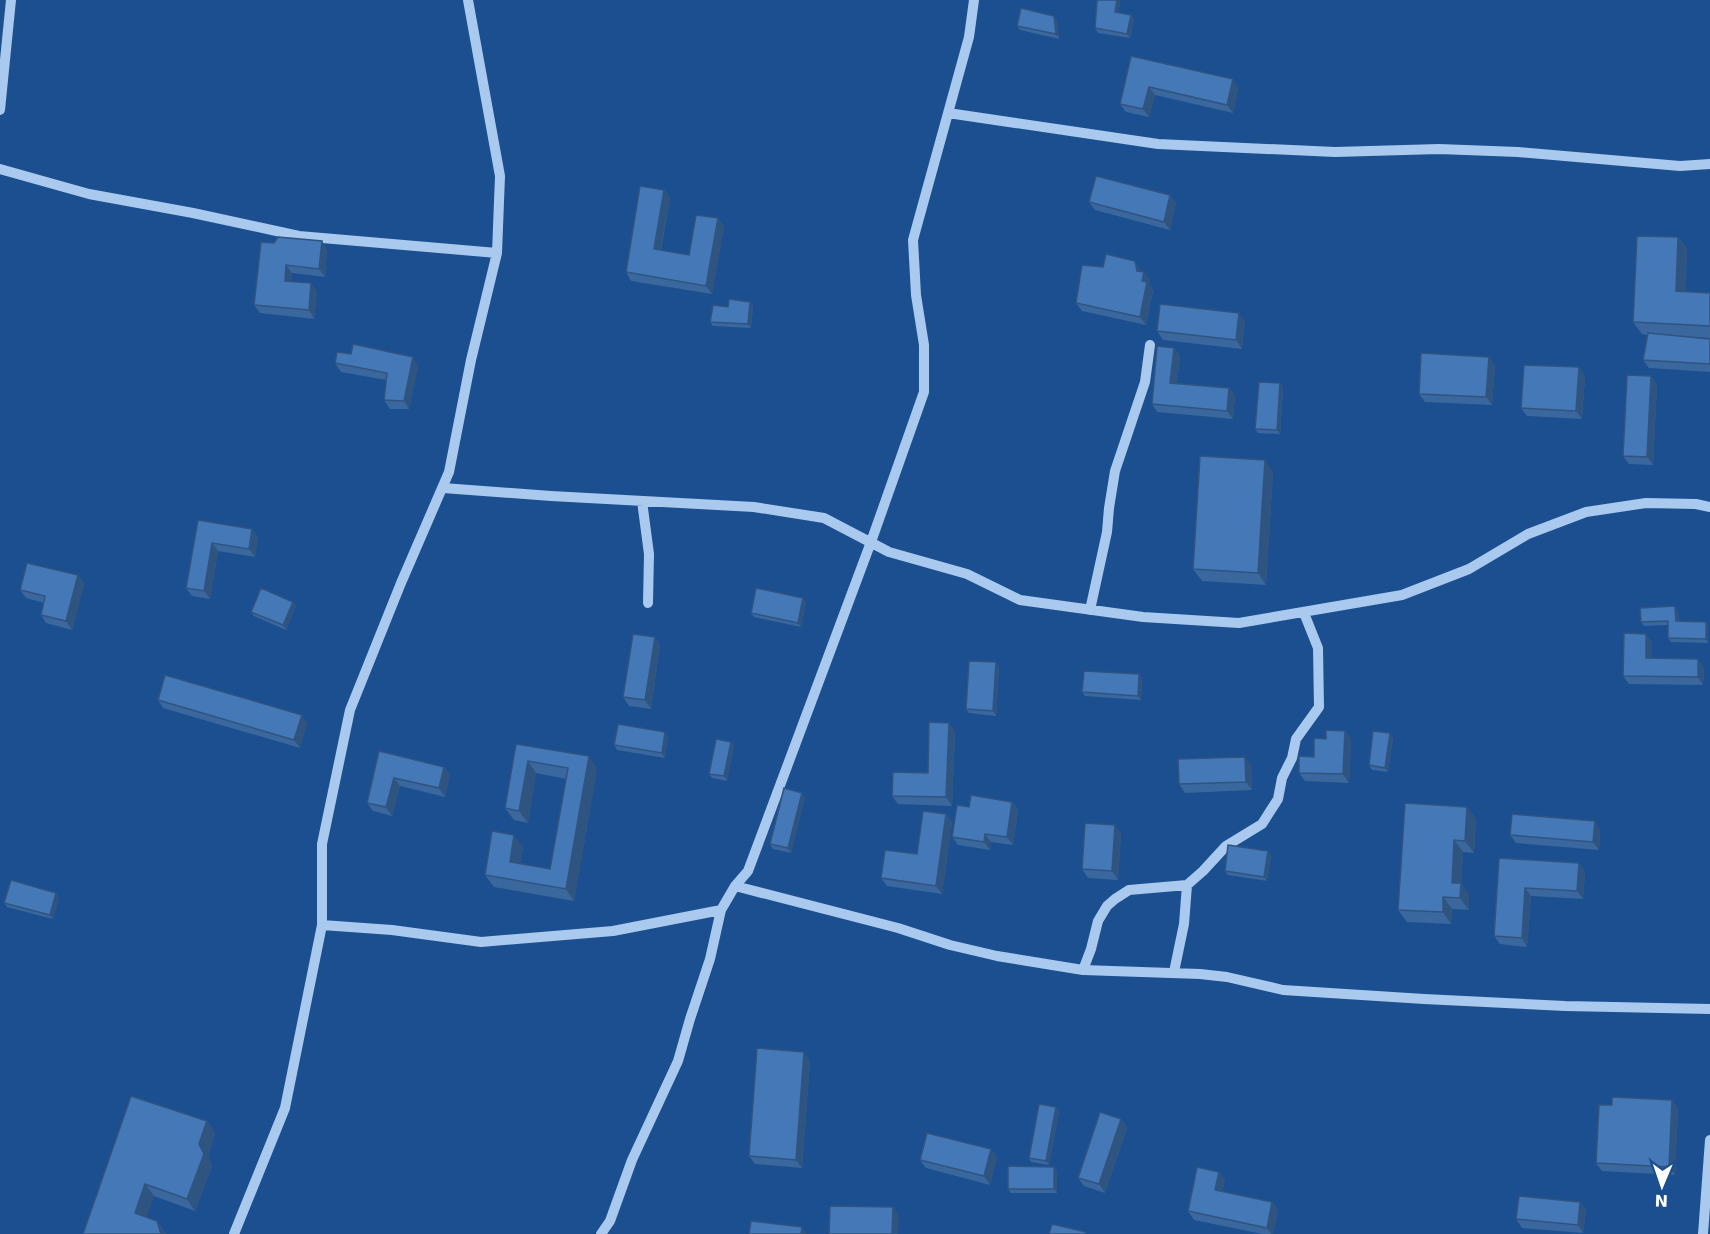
<svg xmlns="http://www.w3.org/2000/svg" width="1710" height="1234" font-family="'DejaVu Sans',sans-serif">
	<style>
		.lines { fill: none; stroke-linecap: round; stroke-linejoin: round }
		.minor { stroke: #a9c9ee; stroke-width: 10 }
		.wall { fill: #3a679d }
		.shaded-wall { fill: #305480 }
		.building { fill: #4478b7; stroke: #305480; stroke-width: 1.5 }
	</style>
	<rect width="100%" height="100%" fill="#1b4f8f"/>
	<g class="lines">
		<path class="minor" d="M 0,110 L 11,0
			M 948,113 L 1158,144 L 1335,152 L 1439,149 L 1518,152 L 1680,166 L 1710,164
			M 0,169 L 89,194 L 193,213 L 299,236 L 497,253
			M 443,488 L 551,496 L 754,507 L 824,518 L 889,552 L 967,574 L 1020,600 L 1143,617 L 1239,623 L 1402,595 L 1469,569 L 1528,534 L 1586,512 L 1646,503 L 1696,504 L 1710,507
			M 642,501 L 649,554 L 648,603
			M 1090,610 L 1107,532 L 1109,508 L 1115,471 L 1145,382 L 1150,345
			M 735,886 L 898,928 L 950,945 L 997,956 L 1083,970 L 1200,974 L 1227,977 L 1283,990 L 1424,999 L 1565,1006 L 1710,1009
			M 322,925 L 392,930 L 481,942 L 613,931 L 721,910 L 735,886 L 748,871 L 871,542 L 924,392 L 924,345 L 916,295 L 913,240 L 969,37 L 974,0
			M 1083,970 L 1091,949 L 1098,921 L 1107,906 L 1115,899 L 1129,890 L 1187,885 L 1203,871 L 1226,846 L 1262,824 L 1278,799 L 1282,778 L 1292,758 L 1296,739 L 1319,707 L 1318,648 L 1304,613
			M 1174,972 L 1184,924 L 1187,885
			M 234,1234 L 285,1108 L 322,925 L 322,844 L 350,710 L 401,583 L 449,472 L 471,360 L 497,253 L 500,176 L 468,0
			M 601,1234 L 610,1221 L 632,1160 L 678,1061 L 690,1019 L 710,959 L 721,910
			M 1703,1234 L 1710,1140"/>
	</g>
	<path class="wall" d="M 1120,2 L 1118,13 L 1131,15 L 1134,19 L 1130,38 L 1098,33 L 1095,28 Z
		M 1057,20 L 1059,39 L 1020,30 L 1017,26 Z
		M 1131,56 L 1238,88 L 1233,113 L 1155,95 L 1149,117 L 1126,112 L 1120,104 Z
		M 664,190 L 670,198 L 661,250 L 689,255 L 718,218 L 724,227 L 712,294 L 631,281 L 626,272 Z
		M 1089,202 L 1176,203 L 1170,230 L 1095,210 Z
		M 1678,237 L 1687,249 L 1685,292 L 1710,293 L 1710,338 L 1675,336 L 1710,339 L 1710,372 L 1649,368 L 1643,360 L 1647,335 L 1642,334 L 1633,322 Z
		M 261,242 L 327,249 L 325,277 L 292,273 L 291,281 L 311,283 L 317,292 L 314,319 L 260,313 L 254,305 Z
		M 1140,269 L 1141,271 L 1150,280 L 1149,284 L 1153,290 L 1146,325 L 1082,311 L 1076,303 Z
		M 750,302 L 753,306 L 751,328 L 713,326 L 710,322 L 728,307 Z
		M 1245,321 L 1242,349 L 1163,340 L 1157,331 Z
		M 1174,348 L 1180,356 L 1177,383 L 1229,388 L 1235,396 L 1233,419 L 1157,412 L 1152,404 Z
		M 351,354 L 418,366 L 409,409 L 390,409 L 384,400 L 386,380 L 341,372 L 335,363 Z
		M 1495,365 L 1492,405 L 1425,402 L 1419,394 Z
		M 1579,367 L 1585,376 L 1582,419 L 1527,416 L 1521,408 Z
		M 1651,376 L 1657,385 L 1653,465 L 1629,464 L 1623,456 Z
		M 1280,383 L 1283,387 L 1280,434 L 1258,433 L 1255,429 Z
		M 1273,472 L 1266,585 L 1202,581 L 1193,569 Z
		M 198,520 L 252,529 L 258,537 L 255,557 L 218,551 L 210,599 L 192,596 L 186,588 Z
		M 78,575 L 84,584 L 72,630 L 46,623 L 41,615 L 44,603 L 26,598 L 20,590 Z
		M 803,598 L 806,603 L 801,627 L 754,617 L 751,613 Z
		M 293,602 L 296,606 L 286,630 L 254,616 L 251,612 Z
		M 1678,611 L 1679,621 L 1706,622 L 1708,626 L 1708,643 L 1671,642 L 1668,638 L 1668,625 L 1644,626 L 1641,622 Z
		M 655,637 L 660,645 L 651,709 L 629,706 L 623,697 Z
		M 1652,642 L 1652,659 L 1704,667 L 1703,685 L 1629,684 L 1623,676 Z
		M 999,667 L 996,716 L 969,713 L 966,709 Z
		M 1139,674 L 1142,678 L 1141,700 L 1085,696 L 1082,692 Z
		M 158,700 L 307,723 L 300,748 L 163,708 Z
		M 955,731 L 952,806 L 898,804 L 892,796 L 928,773 Z
		M 1345,731 L 1351,739 L 1349,783 L 1305,781 L 1299,773 L 1314,757 L 1326,739 Z
		M 668,736 L 665,758 L 617,750 L 614,745 Z
		M 1393,737 L 1388,772 L 1372,770 L 1369,765 Z
		M 731,742 L 734,746 L 727,781 L 712,778 L 709,774 Z
		M 516,744 L 597,769 L 574,901 L 494,887 L 485,875 L 523,847 L 520,863 L 550,869 L 566,779 L 536,773 L 528,823 L 514,820 L 505,808 Z
		M 379,751 L 444,767 L 450,775 L 445,797 L 400,786 L 392,816 L 373,811 L 367,803 Z
		M 1251,765 L 1252,790 L 1185,793 L 1179,784 Z
		M 805,797 L 791,853 L 773,849 L 770,844 Z
		M 1012,802 L 1018,810 L 1013,845 L 991,842 L 990,850 L 958,845 L 952,837 L 969,807 Z
		M 1467,807 L 1476,819 L 1474,853 L 1463,852 L 1461,883 L 1469,895 L 1469,910 L 1452,909 L 1451,924 L 1407,922 L 1398,910 Z
		M 946,814 L 952,822 L 942,894 L 887,886 L 881,878 L 917,854 Z
		M 1600,830 L 1599,850 L 1516,843 L 1510,835 Z
		M 1121,833 L 1118,880 L 1088,878 L 1082,869 Z
		M 1268,851 L 1271,856 L 1267,881 L 1228,875 L 1225,871 Z
		M 1499,858 L 1579,863 L 1585,872 L 1583,899 L 1531,896 L 1527,947 L 1500,944 L 1494,936 Z
		M 59,897 L 53,919 L 7,907 L 4,903 Z
		M 810,1061 L 802,1168 L 755,1164 L 749,1156 Z
		M 1672,1100 L 1678,1108 L 1675,1175 L 1602,1171 L 1596,1163 L 1612,1105 Z
		M 1056,1107 L 1059,1111 L 1049,1165 L 1031,1162 L 1029,1158 Z
		M 1121,1119 L 1127,1128 L 1105,1193 L 1084,1186 L 1078,1178 Z
		M 207,1121 L 215,1133 L 208,1156 L 212,1166 L 195,1211 L 154,1196 L 146,1217 L 157,1221 L 166,1234 L 83,1234 Z
		M 991,1149 L 997,1157 L 990,1185 L 926,1168 L 920,1160 Z
		M 1054,1167 L 1057,1171 L 1057,1193 L 1011,1193 L 1008,1189 Z
		M 1219,1172 L 1225,1180 L 1222,1191 L 1272,1202 L 1278,1210 L 1273,1234 L 1262,1234 L 1194,1220 L 1188,1211 Z
		M 1580,1202 L 1586,1210 L 1583,1233 L 1522,1228 L 1516,1219 Z"/>
	<path class="shaded-wall" d="M 1117,0 L 1119,0 L 1120,2 L 1118,17 L 1115,12 Z
		M 1131,15 L 1134,19 L 1130,38 L 1127,34 Z
		M 1054,16 L 1057,20 L 1059,39 L 1056,34 Z
		M 1233,79 L 1238,88 L 1233,113 L 1227,105 Z
		M 1149,87 L 1155,95 L 1149,117 L 1143,109 Z
		M 664,190 L 670,198 L 659,257 L 654,249 Z
		M 1170,195 L 1176,203 L 1170,230 L 1164,222 Z
		M 718,218 L 724,227 L 712,294 L 706,286 Z
		M 1678,237 L 1687,249 L 1684,304 L 1676,291 Z
		M 322,241 L 327,249 L 325,277 L 319,269 Z
		M 1135,261 L 1140,269 L 1143,278 L 1144,272 L 1150,280 L 1149,284 L 1153,290 L 1146,325 L 1140,317 L 1142,281 L 1137,271 Z
		M 286,265 L 292,273 L 291,289 L 285,281 Z
		M 311,283 L 317,292 L 314,319 L 309,310 Z
		M 750,302 L 753,306 L 751,328 L 748,324 Z
		M 1239,313 L 1245,321 L 1242,349 L 1236,340 Z
		M 1174,348 L 1180,356 L 1176,391 L 1170,383 Z
		M 413,357 L 418,366 L 409,409 L 404,401 Z
		M 1489,357 L 1495,365 L 1492,405 L 1486,397 Z
		M 1579,367 L 1585,376 L 1582,419 L 1576,411 Z
		M 1651,376 L 1657,385 L 1653,465 L 1647,457 Z
		M 1280,383 L 1283,387 L 1280,434 L 1277,430 Z
		M 1229,388 L 1235,396 L 1233,419 L 1227,411 Z
		M 1265,460 L 1273,472 L 1266,585 L 1258,573 Z
		M 252,529 L 258,537 L 255,557 L 249,549 Z
		M 212,543 L 218,551 L 210,599 L 204,591 Z
		M 78,575 L 84,584 L 72,630 L 66,621 Z
		M 803,598 L 806,603 L 801,627 L 798,623 Z
		M 293,602 L 296,606 L 286,630 L 283,625 Z
		M 1675,606 L 1678,611 L 1679,625 L 1676,621 Z
		M 1706,622 L 1708,626 L 1708,643 L 1706,639 Z
		M 1646,634 L 1652,642 L 1652,667 L 1646,658 Z
		M 655,637 L 660,645 L 651,709 L 645,700 Z
		M 1698,659 L 1704,667 L 1703,685 L 1698,677 Z
		M 996,662 L 999,667 L 996,716 L 993,711 Z
		M 1139,674 L 1142,678 L 1141,700 L 1138,696 Z
		M 302,715 L 307,723 L 300,748 L 294,740 Z
		M 949,723 L 955,731 L 952,806 L 946,797 Z
		M 1345,731 L 1351,739 L 1349,783 L 1343,774 Z
		M 665,732 L 668,736 L 665,758 L 662,753 Z
		M 1390,733 L 1393,737 L 1388,772 L 1385,768 Z
		M 731,742 L 734,746 L 727,781 L 724,776 Z
		M 589,756 L 597,769 L 574,901 L 566,889 Z
		M 1245,757 L 1251,765 L 1252,790 L 1246,782 Z
		M 528,761 L 536,773 L 528,823 L 519,811 Z
		M 444,767 L 450,775 L 445,797 L 439,788 Z
		M 394,778 L 400,786 L 392,816 L 386,807 Z
		M 802,793 L 805,797 L 791,853 L 788,848 Z
		M 1012,802 L 1018,810 L 1013,845 L 1007,837 Z
		M 1467,807 L 1476,819 L 1474,853 L 1465,841 Z
		M 946,814 L 952,822 L 942,894 L 936,886 Z
		M 1595,821 L 1600,830 L 1599,850 L 1593,842 Z
		M 1115,825 L 1121,833 L 1118,880 L 1112,871 Z
		M 985,834 L 991,842 L 990,850 L 984,842 Z
		M 514,835 L 523,847 L 518,874 L 510,862 Z
		M 1454,840 L 1463,852 L 1460,895 L 1452,883 Z
		M 1268,851 L 1271,856 L 1267,881 L 1264,877 Z
		M 1579,863 L 1585,872 L 1583,899 L 1577,891 Z
		M 1461,883 L 1469,895 L 1469,910 L 1460,898 Z
		M 1525,888 L 1531,896 L 1527,947 L 1522,938 Z
		M 56,893 L 59,897 L 53,919 L 50,915 Z
		M 1443,897 L 1452,909 L 1451,924 L 1443,912 Z
		M 804,1052 L 810,1061 L 802,1168 L 796,1160 Z
		M 1672,1100 L 1678,1108 L 1675,1175 L 1669,1167 Z
		M 1056,1107 L 1059,1111 L 1049,1165 L 1046,1161 Z
		M 1121,1119 L 1127,1128 L 1105,1193 L 1099,1184 Z
		M 207,1121 L 215,1133 L 208,1156 L 212,1166 L 195,1211 L 187,1199 L 199,1144 Z
		M 991,1149 L 997,1157 L 990,1185 L 984,1176 Z
		M 1054,1167 L 1057,1171 L 1057,1193 L 1054,1189 Z
		M 1219,1172 L 1225,1180 L 1221,1198 L 1215,1190 Z
		M 145,1184 L 154,1196 L 143,1225 L 135,1213 Z
		M 1272,1202 L 1278,1210 L 1273,1234 L 1271,1234 L 1267,1228 Z
		M 1580,1202 L 1586,1210 L 1583,1233 L 1578,1225 Z
		M 893,1207 L 899,1216 L 898,1234 L 892,1234 Z
		M 157,1221 L 166,1234 L 161,1234 Z
		M 802,1227 L 807,1234 L 801,1234 Z"/>
	<path class="building" d="M 1097,0 L 1117,0 L 1115,12 L 1131,15 L 1127,34 L 1095,28 Z
		M 1021,8 L 1054,16 L 1056,34 L 1017,26 Z
		M 1131,56 L 1233,79 L 1227,105 L 1149,87 L 1143,109 L 1120,104 Z
		M 1096,176 L 1170,195 L 1164,222 L 1089,202 Z
		M 640,186 L 664,190 L 654,249 L 689,255 L 696,215 L 718,218 L 706,286 L 626,272 Z
		M 1637,236 L 1678,237 L 1676,291 L 1710,293 L 1710,326 L 1633,322 Z
		M 278,237 L 322,241 L 319,269 L 286,265 L 285,281 L 311,283 L 309,310 L 254,305 L 261,242 L 274,243 Z
		M 1106,254 L 1135,261 L 1137,271 L 1144,272 L 1142,281 L 1147,282 L 1140,317 L 1076,303 L 1082,265 L 1103,267 Z
		M 729,299 L 750,302 L 748,324 L 710,322 L 713,305 L 728,307 Z
		M 1160,304 L 1239,313 L 1236,340 L 1157,331 Z
		M 1648,333 L 1710,339 L 1710,364 L 1643,360 Z
		M 353,344 L 413,357 L 404,401 L 384,400 L 387,373 L 335,363 L 337,352 L 351,354 Z
		M 1157,346 L 1174,348 L 1170,383 L 1229,388 L 1227,411 L 1152,404 Z
		M 1421,353 L 1489,357 L 1486,397 L 1419,394 Z
		M 1524,365 L 1579,367 L 1576,411 L 1521,408 Z
		M 1627,375 L 1651,376 L 1647,457 L 1623,456 Z
		M 1259,382 L 1280,383 L 1277,430 L 1255,429 Z
		M 1200,456 L 1265,460 L 1258,573 L 1193,569 Z
		M 198,520 L 252,529 L 249,549 L 212,543 L 204,591 L 186,588 Z
		M 27,563 L 78,575 L 66,621 L 41,615 L 45,596 L 20,590 Z
		M 261,588 L 293,602 L 283,625 L 251,612 Z
		M 756,588 L 803,598 L 798,623 L 751,613 Z
		M 1675,606 L 1676,621 L 1706,622 L 1706,639 L 1668,638 L 1668,621 L 1641,622 L 1640,608 Z
		M 1624,633 L 1646,634 L 1646,658 L 1698,659 L 1698,677 L 1623,676 Z
		M 633,634 L 655,637 L 645,700 L 623,697 Z
		M 969,661 L 996,662 L 993,711 L 966,709 Z
		M 1084,671 L 1139,674 L 1138,696 L 1082,692 Z
		M 165,675 L 302,715 L 294,740 L 158,700 Z
		M 929,722 L 949,723 L 946,797 L 892,796 L 893,772 L 928,773 Z
		M 618,724 L 665,732 L 662,753 L 614,745 Z
		M 1326,730 L 1345,731 L 1343,774 L 1299,773 L 1299,756 L 1314,757 L 1314,738 L 1326,739 Z
		M 1373,731 L 1390,733 L 1385,768 L 1369,765 Z
		M 716,739 L 731,742 L 724,776 L 709,774 Z
		M 516,744 L 589,756 L 566,889 L 485,875 L 492,831 L 514,835 L 510,862 L 550,869 L 568,768 L 528,761 L 519,811 L 505,808 Z
		M 379,751 L 444,767 L 439,788 L 394,778 L 386,807 L 367,803 Z
		M 1245,757 L 1246,782 L 1179,784 L 1178,759 Z
		M 784,788 L 802,793 L 788,848 L 770,844 Z
		M 971,795 L 1012,802 L 1007,837 L 985,834 L 984,842 L 952,837 L 957,805 L 969,807 Z
		M 1405,803 L 1467,807 L 1465,841 L 1454,840 L 1452,883 L 1461,883 L 1460,898 L 1443,897 L 1443,912 L 1398,910 Z
		M 923,811 L 946,814 L 936,886 L 881,878 L 885,850 L 917,854 Z
		M 1512,814 L 1595,821 L 1593,842 L 1510,835 Z
		M 1085,823 L 1115,825 L 1112,871 L 1082,869 Z
		M 1228,845 L 1268,851 L 1264,877 L 1225,871 Z
		M 1499,858 L 1579,863 L 1577,891 L 1525,888 L 1522,938 L 1494,936 Z
		M 11,880 L 56,893 L 50,915 L 4,903 Z
		M 757,1048 L 804,1052 L 796,1160 L 749,1156 Z
		M 131,1096 L 207,1121 L 199,1144 L 204,1154 L 187,1199 L 145,1184 L 135,1213 L 157,1221 L 161,1234 L 83,1234 Z
		M 1612,1097 L 1672,1100 L 1669,1167 L 1596,1163 L 1599,1105 L 1612,1105 Z
		M 1039,1104 L 1056,1107 L 1046,1161 L 1029,1158 Z
		M 1100,1112 L 1121,1119 L 1099,1184 L 1078,1178 Z
		M 927,1133 L 991,1149 L 984,1176 L 920,1160 Z
		M 1008,1166 L 1054,1167 L 1054,1189 L 1008,1189 Z
		M 1197,1167 L 1219,1172 L 1215,1190 L 1272,1202 L 1267,1228 L 1188,1211 Z
		M 1519,1196 L 1580,1202 L 1578,1225 L 1516,1219 Z
		M 830,1206 L 893,1207 L 892,1234 L 829,1234 Z
		M 751,1221 L 802,1227 L 801,1234 L 749,1234 Z
		M 1052,1224 L 1086,1232 L 1085,1234 L 1049,1234 Z"/>
	<g transform="translate(1662 1186) rotate(182)" stroke="#1b4f8f" stroke-width="4.5" paint-order="stroke">
	<path d="M0-4.5L10 22L0 15L-10 22Z" fill="#ffffff"/>
	<text y="-9" font-size="16" font-weight="bold" text-anchor="middle" fill="#ffffff">N</text>
	</g>
</svg>
